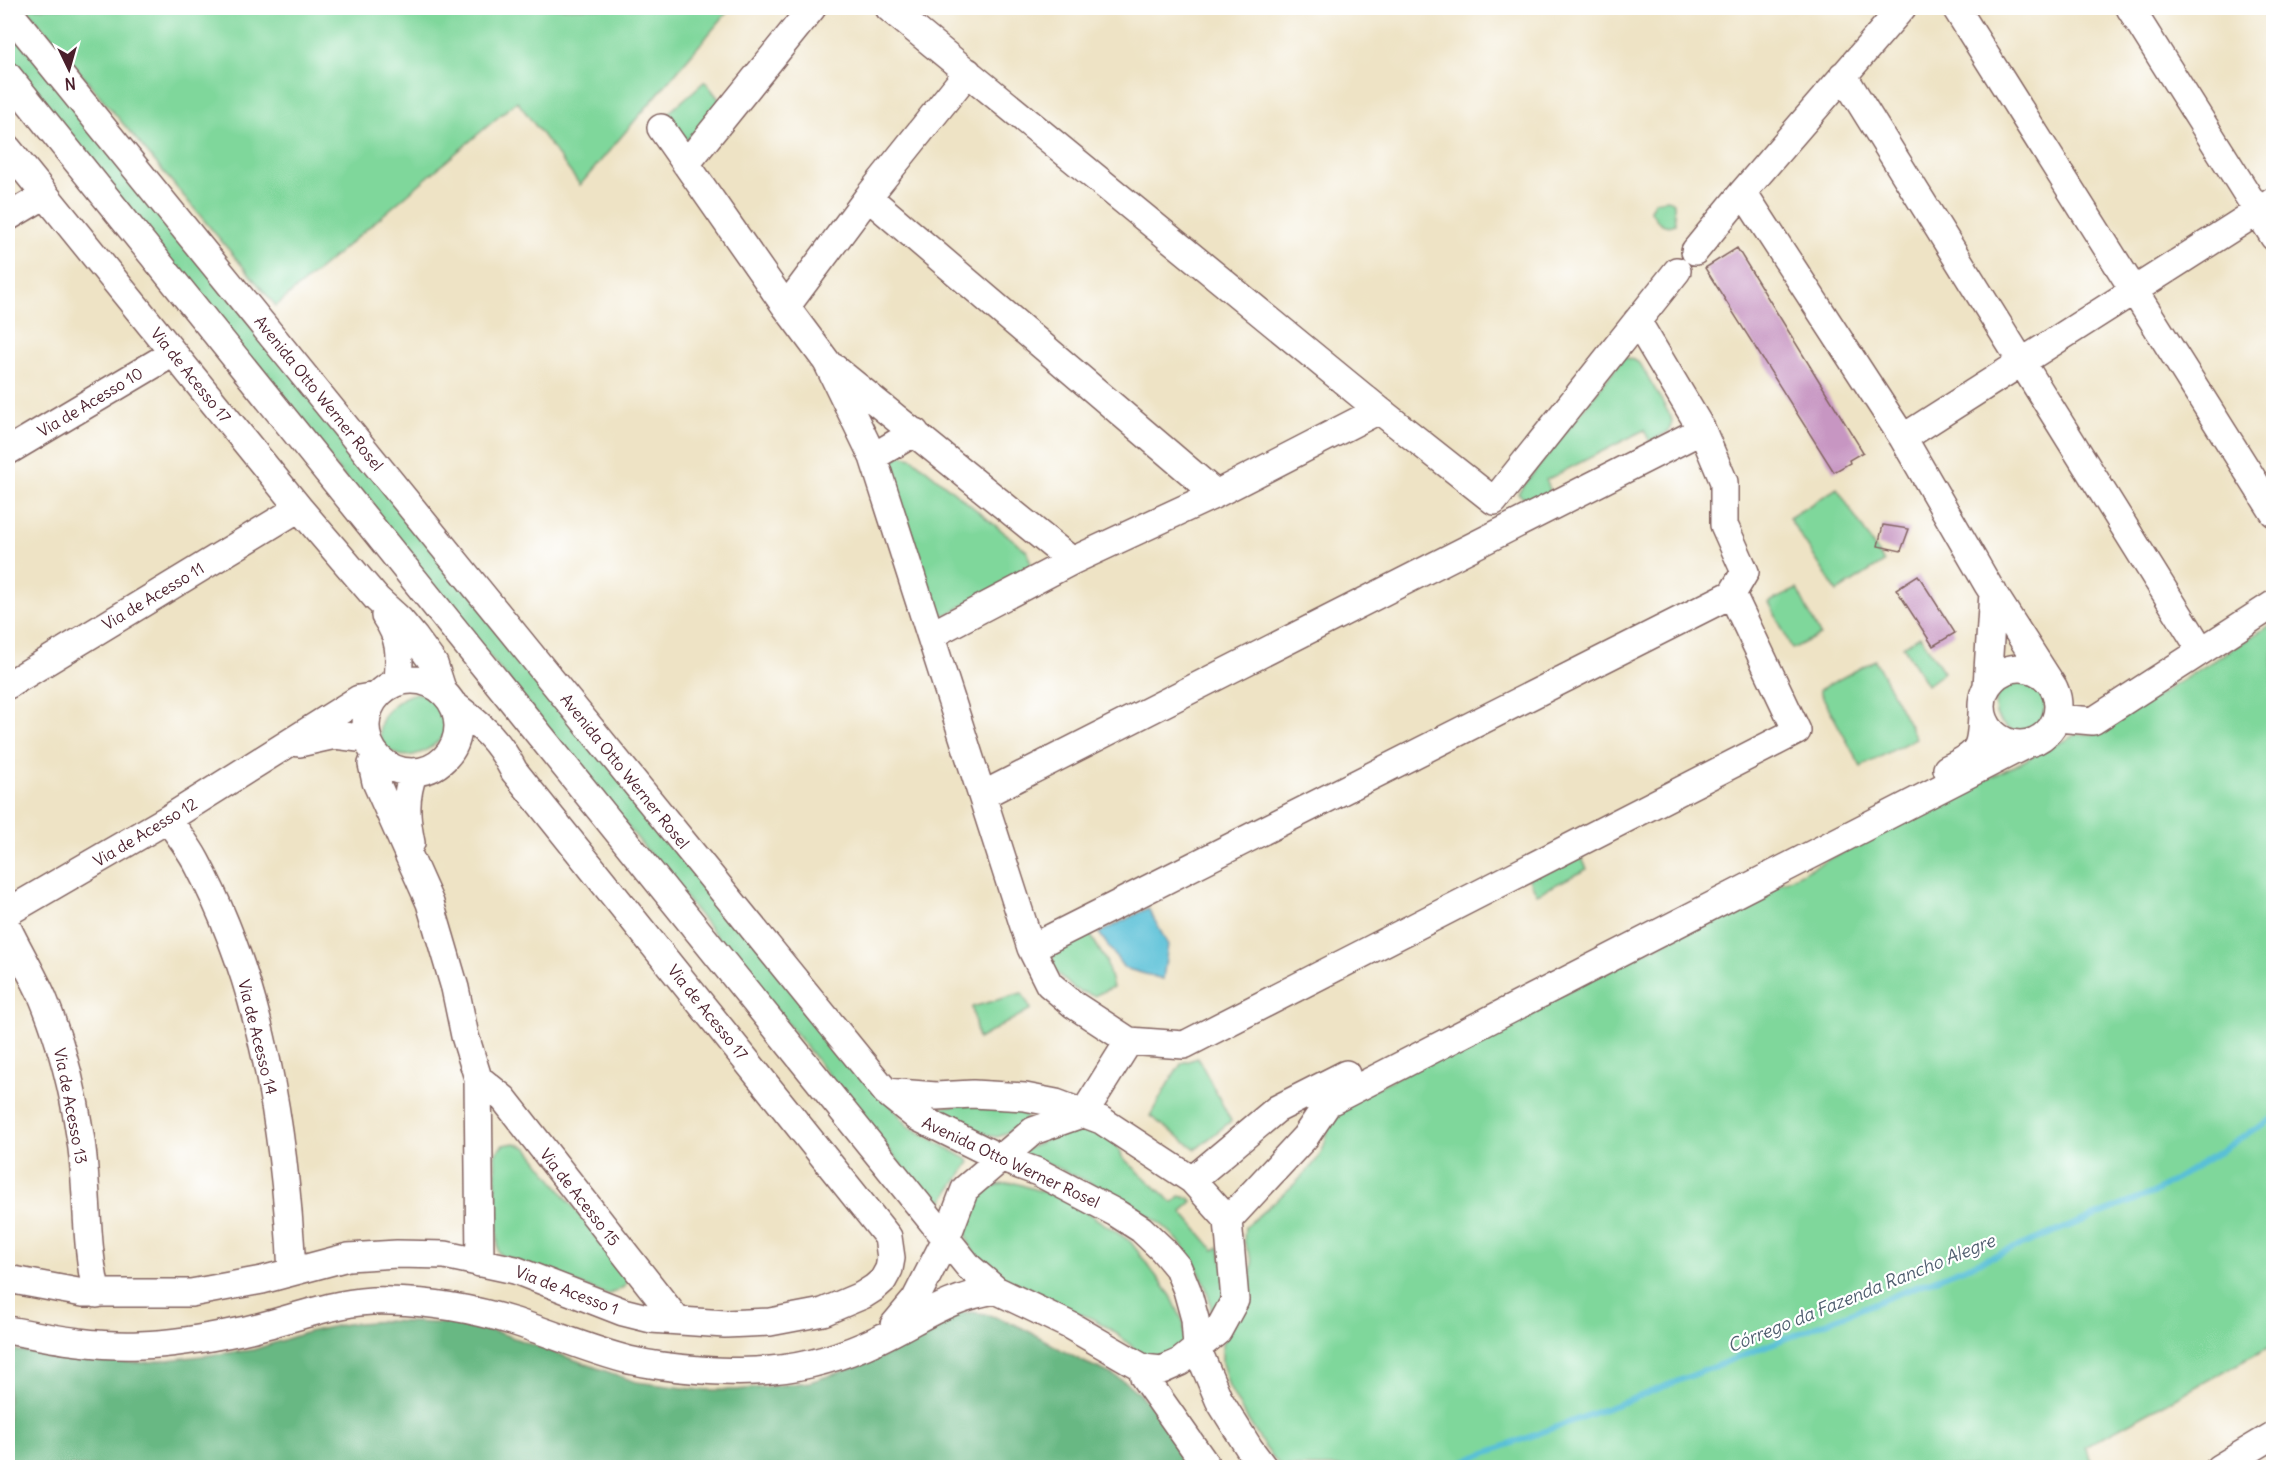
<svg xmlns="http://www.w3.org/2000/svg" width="2281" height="1475" font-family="Delius,sans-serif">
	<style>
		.green { fill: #7fd79b; stroke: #647b63; stroke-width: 1.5 }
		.forest { fill: #67b883; stroke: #586c57; stroke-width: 1.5 }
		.water { fill: #59c0d7; stroke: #527081; stroke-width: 1.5 }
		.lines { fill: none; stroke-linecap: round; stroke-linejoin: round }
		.stream { stroke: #59c0d7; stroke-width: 6 }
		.building { fill: #c796c2 }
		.minor-casing { stroke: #836461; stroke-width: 30 }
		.minor { stroke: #fff; stroke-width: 27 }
		.labels { text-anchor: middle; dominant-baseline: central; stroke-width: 4.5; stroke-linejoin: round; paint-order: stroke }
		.street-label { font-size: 16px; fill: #4a1f2b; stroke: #fff }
		.water-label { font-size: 18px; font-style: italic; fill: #505f70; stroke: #fff }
	</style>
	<rect width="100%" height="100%" fill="#fff"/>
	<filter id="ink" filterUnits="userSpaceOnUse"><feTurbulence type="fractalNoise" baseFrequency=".0167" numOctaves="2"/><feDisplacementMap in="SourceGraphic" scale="12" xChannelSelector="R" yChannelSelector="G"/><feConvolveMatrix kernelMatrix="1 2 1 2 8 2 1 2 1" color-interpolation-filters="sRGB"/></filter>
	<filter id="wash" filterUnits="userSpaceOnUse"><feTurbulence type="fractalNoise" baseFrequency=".008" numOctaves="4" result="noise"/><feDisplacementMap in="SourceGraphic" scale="24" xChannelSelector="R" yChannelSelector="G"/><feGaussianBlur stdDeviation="1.35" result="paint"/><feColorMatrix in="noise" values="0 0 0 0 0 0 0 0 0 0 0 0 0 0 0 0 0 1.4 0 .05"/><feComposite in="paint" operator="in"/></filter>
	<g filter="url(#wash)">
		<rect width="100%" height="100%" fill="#eee3c5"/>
		<path class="green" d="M 26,8 L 731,8 L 580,185 L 517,101 L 276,306 Z
			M 8,26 L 908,1126 L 967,1159 L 970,1162 L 936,1210 L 867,1122 L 8,62 Z
			M 705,81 L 724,106 L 685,141 L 665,116 Z
			M 1667,199 L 1674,204 L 1675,224 C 1663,230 1655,219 1650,209 L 1655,201 Z
			M 1624,357 L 1636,361 L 1641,365 L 1671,417 L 1672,422 L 1669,431 L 1650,442 L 1644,430 L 1546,480 L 1552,494 C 1538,499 1529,505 1518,493 Z
			M 900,455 L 912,458 L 1027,551 L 1031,564 L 1030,570 L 946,615 L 932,609 L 885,464 Z
			M 1837,488 L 1884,562 L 1837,592 L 1789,518 Z
			M 1797,589 L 1820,635 L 1792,649 L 1769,602 Z
			M 2273,623 L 2273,1345 L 2084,1447 L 2095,1467 L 1281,1467 L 1264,1446 L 1243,1412 L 1229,1387 L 1222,1363 L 1222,1343 L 1244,1304 L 1250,1286 L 1252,1262 L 1244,1241 L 1245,1227 C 1266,1208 1311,1174 1322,1151 C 1330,1133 1324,1126 1338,1107 L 2077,734 L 2097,734 Z
			M 1920,636 L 1944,672 L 1927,685 L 1903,646 Z
			M 1875,660 L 1916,738 L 1861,767 L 1819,690 Z
			M1995 706a25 25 0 1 1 50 0a25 25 0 1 1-50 0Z
			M 417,693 C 437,696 448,714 445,734 C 404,783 356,738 393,706 C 401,699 406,695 417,693 Z
			M 1580,854 L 1587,869 L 1537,894 L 1528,878 Z
			M 1090,934 L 1106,961 L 1113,987 L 1094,996 L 1074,989 L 1053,969 L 1053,951 Z
			M 1022,993 L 1031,1009 L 978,1039 L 972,1007 Z
			M 1198,1058 L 1231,1121 L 1196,1149 L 1150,1116 L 1169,1082 L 1182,1063 Z
			M 980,1103 L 1025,1111 L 1027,1114 L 1023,1124 L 998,1137 L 991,1136 L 932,1111 L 930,1108 Z
			M 1067,1130 C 1089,1131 1116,1131 1122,1157 L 1173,1203 L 1180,1196 L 1189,1198 L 1192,1201 L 1182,1212 L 1214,1250 L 1219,1247 L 1232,1297 L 1212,1316 C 1209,1281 1189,1247 1162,1225 C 1149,1214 1132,1207 1118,1199 C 1085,1179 1058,1166 1021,1156 L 1023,1151 Z
			M 515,1143 L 528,1148 L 629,1279 L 624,1287 L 608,1295 L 501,1255 L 498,1252 L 495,1154 L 503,1145 Z
			M 1015,1183 L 1068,1200 L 1130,1241 L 1171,1296 L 1180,1315 L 1184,1324 L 1184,1350 L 1177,1357 L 1144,1358 C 1128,1342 1113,1329 1093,1319 C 1083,1314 1073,1312 1062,1309 C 1034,1300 967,1266 966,1231 C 966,1224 970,1216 972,1209 C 979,1188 994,1184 1015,1183 Z"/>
		<path class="forest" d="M 972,1312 C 1011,1316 1045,1342 1080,1360 C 1095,1368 1116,1374 1129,1385 C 1157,1408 1175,1438 1194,1467 L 8,1467 L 8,1349 L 77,1360 L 141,1363 L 253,1350 L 308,1332 L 345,1324 L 385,1321 L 459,1324 L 497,1332 L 636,1382 L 700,1390 L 736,1390 L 810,1382 L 874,1361 L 910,1343 L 929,1325 L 958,1313 Z"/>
		<path class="water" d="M 1148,908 L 1168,945 L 1163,979 L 1124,968 L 1099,933 Z"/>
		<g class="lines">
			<path class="stream" d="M 1445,1468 L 1635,1398 L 2153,1193 L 2274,1118"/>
		</g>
		<g id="blocks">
			<path class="building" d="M 1737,248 L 1863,452 L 1849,460 L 1850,463 L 1834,472 L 1705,268 Z
				M 1883,525 L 1909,529 L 1901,551 L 1878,546 Z
				M 1918,575 L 1955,633 L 1933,646 L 1896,589 Z"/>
		</g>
	</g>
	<g filter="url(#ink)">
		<use href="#blocks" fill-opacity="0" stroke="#836461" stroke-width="1.5"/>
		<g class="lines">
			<g class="minor-casing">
				<path id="minor" d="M 889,8 L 1379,410 L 1494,501 L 1677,271
					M 1956,8 L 2274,513
					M 2130,8 L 2274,237
					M 8,11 L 886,1092 L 917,1117 L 1000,1158 L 1038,1172 L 1116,1213 L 1141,1229 L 1163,1250 L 1178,1268 L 1187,1290 L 1195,1319 L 1197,1348 L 1219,1400 L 1249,1448 L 1264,1468
					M 1843,75 L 2201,650
					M 8,76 L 969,1267 L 996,1290 L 1069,1325 L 1143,1368 L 1144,1377 L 1208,1468
					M 661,128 L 786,307 L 827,362 L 873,457 L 1031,948 L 1049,984 L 1074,1005 L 1129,1041 L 1184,1045 L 1797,731 L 1732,594 L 1745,572 L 1724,525 L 1724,482 L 1702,430 L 1637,321
					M 8,149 L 299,508 L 377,599 L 399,619 L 415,638 L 434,664 L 443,692
					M 686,164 L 812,8
					M 1743,192 L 1903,438 L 1988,585 L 2054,688
					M 868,197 L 1216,494
					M 8,217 L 45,195
					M 1695,251 L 1743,192 L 1902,8
					M 786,307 L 868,197 L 968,72
					M 833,367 L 1072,561
					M 1903,438 L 2274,201
					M 8,451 L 173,353
					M 873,457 L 915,432
					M 385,616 C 401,639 400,654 398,682
					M 931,635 L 1072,561 L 1216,494 L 1379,410
					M1982 706a38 38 0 1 1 76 0a38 38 0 1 1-76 0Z
					M366 726a46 46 0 1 1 92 0a46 46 0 1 1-92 0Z
					M 8,685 L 299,508
					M 1987,686 L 1993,592
					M 2057,718 L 2093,721 L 2274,604
					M 299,743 L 335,735 L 367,739
					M 376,756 L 372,764 L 376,782 L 430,903 L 455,988 L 465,1036 L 478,1078 L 480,1263
					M 1947,769 C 1980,753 1981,749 1982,713
					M 983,795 L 1702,430
					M 168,819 C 177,833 188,846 196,861 C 263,986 285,1131 292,1272
					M 411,843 C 406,818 404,797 414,772
					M 8,912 L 168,819 L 359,699 L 376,696
					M 8,929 C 19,952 33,975 43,998 C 61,1042 73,1088 80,1135 C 89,1187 84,1242 97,1294
					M 1031,948 L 1732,594
					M 478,1078 L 504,1099 L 677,1320
					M 886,1092 L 936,1096 L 973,1094 L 1025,1097 L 1056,1103 L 1101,1120 L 1192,1180 L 1228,1220 L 1235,1300 L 1218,1331 L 1180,1362 L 1162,1370 L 1143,1368
					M 1192,1180 L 1277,1109 L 1346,1074
					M 1228,1220 L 1305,1137 L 1328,1103 L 2029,743
					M 8,1279 L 83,1293 L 191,1293 L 262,1280 L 348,1257 L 397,1254 L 445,1255 L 515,1270 L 623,1312 L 651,1319 L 725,1324 L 770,1322 L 823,1312 L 863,1295 L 874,1288 L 883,1280 L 889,1269 L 891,1258 L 888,1237 L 514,771 C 497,737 482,727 453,704
					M 894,1325 L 915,1300 L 946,1239 L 965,1189 L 1033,1131 L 1084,1113 L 1129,1041
					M 8,1330 C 51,1338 95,1347 140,1345 C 173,1344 208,1338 241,1331 C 291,1321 338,1298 391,1301 C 432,1302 473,1309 512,1321 C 551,1333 589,1350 629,1360 C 668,1369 731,1374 771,1370 C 808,1367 846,1355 879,1339 C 923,1318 946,1298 996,1290
					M 2219,1468 L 2274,1435"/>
			</g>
			<use href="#minor" class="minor"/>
		</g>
	</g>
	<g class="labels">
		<g class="street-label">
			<text transform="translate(191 375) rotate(51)">Via de Acesso 17</text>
			<text transform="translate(319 393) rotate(51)">Avenida Otto Werner Rosel</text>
			<text transform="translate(90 402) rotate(-31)">Via de Acesso 10</text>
			<text transform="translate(153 596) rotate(-31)">Via de Acesso 11</text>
			<text transform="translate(625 771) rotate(51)">Avenida Otto Werner Rosel</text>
			<text transform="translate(145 832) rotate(-31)">Via de Acesso 12</text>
			<text transform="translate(708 1012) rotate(51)">Via de Acesso 17</text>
			<text transform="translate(258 1037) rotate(76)">Via de Acesso 14</text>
			<text transform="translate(71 1106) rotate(79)">Via de Acesso 13</text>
			<text transform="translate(1011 1162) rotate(25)">Avenida Otto Werner Rosel</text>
			<text transform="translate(580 1197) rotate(52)">Via de Acesso 15</text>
			<text transform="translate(567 1290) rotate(21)">Via de Acesso 1</text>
		</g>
		<g class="water-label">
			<text transform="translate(1861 1293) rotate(-22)">Córrego da Fazenda Rancho Alegre</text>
		</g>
	</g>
	<rect width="2281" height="1475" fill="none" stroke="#fff" stroke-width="30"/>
	<g transform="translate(69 69) rotate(175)" stroke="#ffffff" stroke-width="4.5" paint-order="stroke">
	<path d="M0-4.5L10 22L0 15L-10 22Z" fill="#4a1f2b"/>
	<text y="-9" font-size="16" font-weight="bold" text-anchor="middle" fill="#4a1f2b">N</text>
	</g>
</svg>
